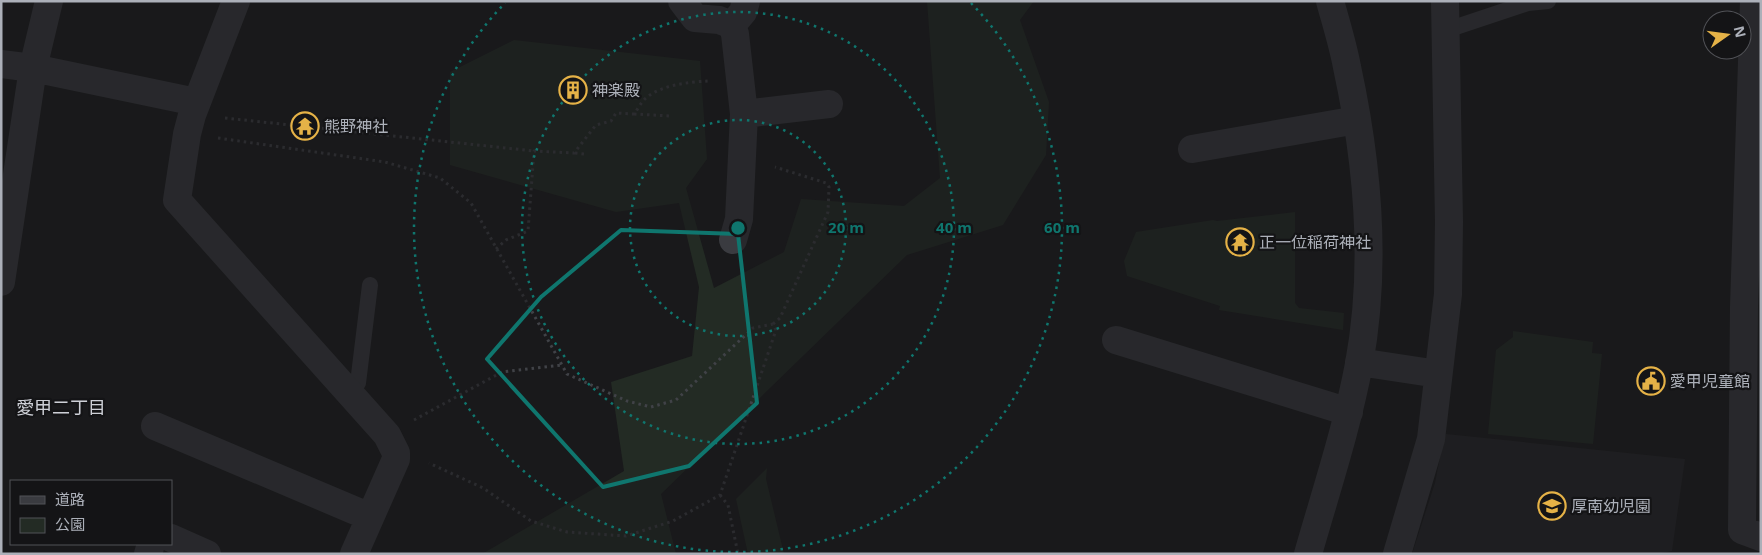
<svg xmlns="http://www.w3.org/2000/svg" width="1762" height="555" font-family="'Open Sans','Noto Sans JP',sans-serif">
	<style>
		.built { fill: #252528 }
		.green { fill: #232b24 }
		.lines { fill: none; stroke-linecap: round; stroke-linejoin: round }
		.path { stroke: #404247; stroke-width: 3; stroke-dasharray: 2.5 4; stroke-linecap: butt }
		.service { stroke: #3a3b40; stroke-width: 16 }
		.minor { stroke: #3a3b40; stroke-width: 28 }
		.marked { fill: none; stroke: #0f766e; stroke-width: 4; stroke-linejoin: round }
		.ring { fill: none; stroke: #0f766e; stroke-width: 2.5; stroke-dasharray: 2.5 5 }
		.labels { text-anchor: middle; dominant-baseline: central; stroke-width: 4.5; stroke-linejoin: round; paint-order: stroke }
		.poi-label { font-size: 16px; fill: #acb0b9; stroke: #141416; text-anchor: start }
		.neighbourhood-label { font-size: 18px; fill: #cdcfd6; stroke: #141416 }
		.centre { fill: #0f766e; stroke: #141416; stroke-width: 2.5 }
		.ring-label { font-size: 15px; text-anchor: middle; font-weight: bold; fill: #0f766e; stroke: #141416; stroke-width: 4.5; stroke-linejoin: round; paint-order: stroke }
	</style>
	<rect width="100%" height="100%" fill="#19191b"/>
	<path class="built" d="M 1446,434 L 1685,459 L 1672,551 L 1657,554 L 1412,554 L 1435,483 L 1444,437 Z"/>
	<path class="green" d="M 927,1 L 1034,1 L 1020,20 L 1049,102 L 1046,155 L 1003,225 L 907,255 L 661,494 L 676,554 L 482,554 L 624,471 L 611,382 L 692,356 L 699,287 L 679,203 L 616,212 L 450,165 L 450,72 L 514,40 L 700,61 L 707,159 L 686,188 L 714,288 L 784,252 L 801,199 L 904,206 L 940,178 Z
		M 1295,212 L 1295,303 L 1299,308 L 1344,313 L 1343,330 L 1219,310 L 1220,306 L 1127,276 L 1124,261 L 1136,232 L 1213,220 L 1217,221 Z
		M 1513,331 L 1593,342 L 1592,353 L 1602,354 L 1593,444 L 1488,434 L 1496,350 L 1513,337 Z
		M 767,468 L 766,479 L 784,554 L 748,554 L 736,499 Z"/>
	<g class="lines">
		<path class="path" d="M 634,114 L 670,116
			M 225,118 L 534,151
			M 218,138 L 385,162 L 440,178 L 471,203 L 567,374 L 627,401 L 651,407 L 676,400 L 753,328 L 773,324 L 776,330 L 720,495 L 673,521 L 626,536 L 567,532 L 531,521 L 483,488 L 429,463
			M 575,153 L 584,154
			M 496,249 L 506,240 L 528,231 L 534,151 L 574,153 L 596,125 L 611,121 L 616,113 L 634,114 C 638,109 641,102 646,98 C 661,85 689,82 708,81
			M 773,324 L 780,318 L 828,212 L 829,187 L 826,183 L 775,167
			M 414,420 L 502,372 L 561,365
			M 720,495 L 728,505 L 738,554"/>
		<path class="service" d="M 1444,31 L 1528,3 L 1548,1
			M 349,394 L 358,383 L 370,285"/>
		<path class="minor" d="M 236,1 L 192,115 L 187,134 L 177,200 L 387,435 L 396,453 L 396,459 L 354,554
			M 682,1 L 695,18 L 719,20 L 732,25 L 743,12 L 746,1
			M 1754,1 L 1744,307 L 1742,530 L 1761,537
			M 732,25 L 735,34 L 744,114 L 829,104
			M 1,64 L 33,68 L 49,1
			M 1192,149 L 1357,120
			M 733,240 L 739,219 L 744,114
			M 1,282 L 33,68 L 196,102
			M 1116,340 L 1349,412
			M 1359,362 L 1438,374
			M 155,426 L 370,517
			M 171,538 L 207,554
			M 148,554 L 151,544
			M 1308,554 C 1326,491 1347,428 1359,364 C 1377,266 1368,164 1347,67 C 1343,45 1336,23 1330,1
			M 1397,554 L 1431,439 L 1448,294 L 1449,222 L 1445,1"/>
	</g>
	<path d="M0 0H1762V555H0ZM 621,230 L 738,234 L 757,403 L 689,466 L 603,487 L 487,359 L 541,297 Z" fill="#19191b" fill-opacity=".55" fill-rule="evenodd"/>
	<path class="marked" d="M 621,230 L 738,234 L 757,403 L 689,466 L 603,487 L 487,359 L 541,297 Z"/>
	<g class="ring">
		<circle cx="738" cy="228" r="108"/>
		<circle cx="738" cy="228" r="216"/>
		<path d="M971 3A324 324 0 1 1 505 3"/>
	</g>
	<defs>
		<g id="building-ring" transform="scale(1.4375)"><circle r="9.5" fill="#141416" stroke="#e5b247" stroke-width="1.5"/><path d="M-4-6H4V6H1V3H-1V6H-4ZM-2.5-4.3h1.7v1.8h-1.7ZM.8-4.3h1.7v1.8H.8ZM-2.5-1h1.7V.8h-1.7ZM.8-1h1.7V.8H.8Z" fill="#e5b247"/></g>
		<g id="temple-ring" transform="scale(1.4375)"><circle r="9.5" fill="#141416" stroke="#e5b247" stroke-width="1.5"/><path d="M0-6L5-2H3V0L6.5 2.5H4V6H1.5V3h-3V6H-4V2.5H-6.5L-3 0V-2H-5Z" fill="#e5b247"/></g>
		<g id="civic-ring" transform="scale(1.4375)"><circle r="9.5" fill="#141416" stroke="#e5b247" stroke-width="1.5"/><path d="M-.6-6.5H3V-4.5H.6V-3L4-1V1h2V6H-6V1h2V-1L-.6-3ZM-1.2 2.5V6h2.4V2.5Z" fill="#e5b247"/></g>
		<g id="school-ring" transform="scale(1.4375)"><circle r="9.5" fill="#141416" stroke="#e5b247" stroke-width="1.5"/><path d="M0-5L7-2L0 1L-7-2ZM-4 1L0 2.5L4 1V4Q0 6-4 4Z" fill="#e5b247"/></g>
	</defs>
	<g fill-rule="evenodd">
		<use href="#building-ring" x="573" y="90"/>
		<use href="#temple-ring" x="305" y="126"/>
		<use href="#temple-ring" x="1240" y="242"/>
		<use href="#civic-ring" x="1651" y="381"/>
		<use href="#school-ring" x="1552" y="506"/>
	</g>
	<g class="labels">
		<g class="poi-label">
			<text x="592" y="90">神楽殿</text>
			<text x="324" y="126">熊野神社</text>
			<text x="1259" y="242">正一位稲荷神社</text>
			<text x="1670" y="381">愛甲児童館</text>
			<text x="1571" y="506">厚南幼児園</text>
		</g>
		<g class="neighbourhood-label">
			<text x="61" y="407">愛甲二丁目</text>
		</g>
	</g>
	<circle cx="738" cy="228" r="8" class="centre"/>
	<g class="ring-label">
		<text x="846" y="233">20 m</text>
		<text x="954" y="233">40 m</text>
		<text x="1062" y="233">60 m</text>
	</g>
	<rect width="1762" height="555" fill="none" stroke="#acb0b9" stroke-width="5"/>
	<rect x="10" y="480" width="162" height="65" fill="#141416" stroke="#515257"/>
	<rect x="20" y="496" width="25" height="8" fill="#3a3b40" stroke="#515257"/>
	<text x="55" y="505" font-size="15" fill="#acb0b9">道路</text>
	<rect x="20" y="518" width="25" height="15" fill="#232b24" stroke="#515257"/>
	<text x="55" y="530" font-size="15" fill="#acb0b9">公園</text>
	<g transform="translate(1727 35) rotate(76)"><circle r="24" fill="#141416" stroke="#515257"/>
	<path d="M0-4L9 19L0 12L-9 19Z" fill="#e5b247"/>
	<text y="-8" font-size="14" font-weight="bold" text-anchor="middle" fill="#acb0b9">N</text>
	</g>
</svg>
